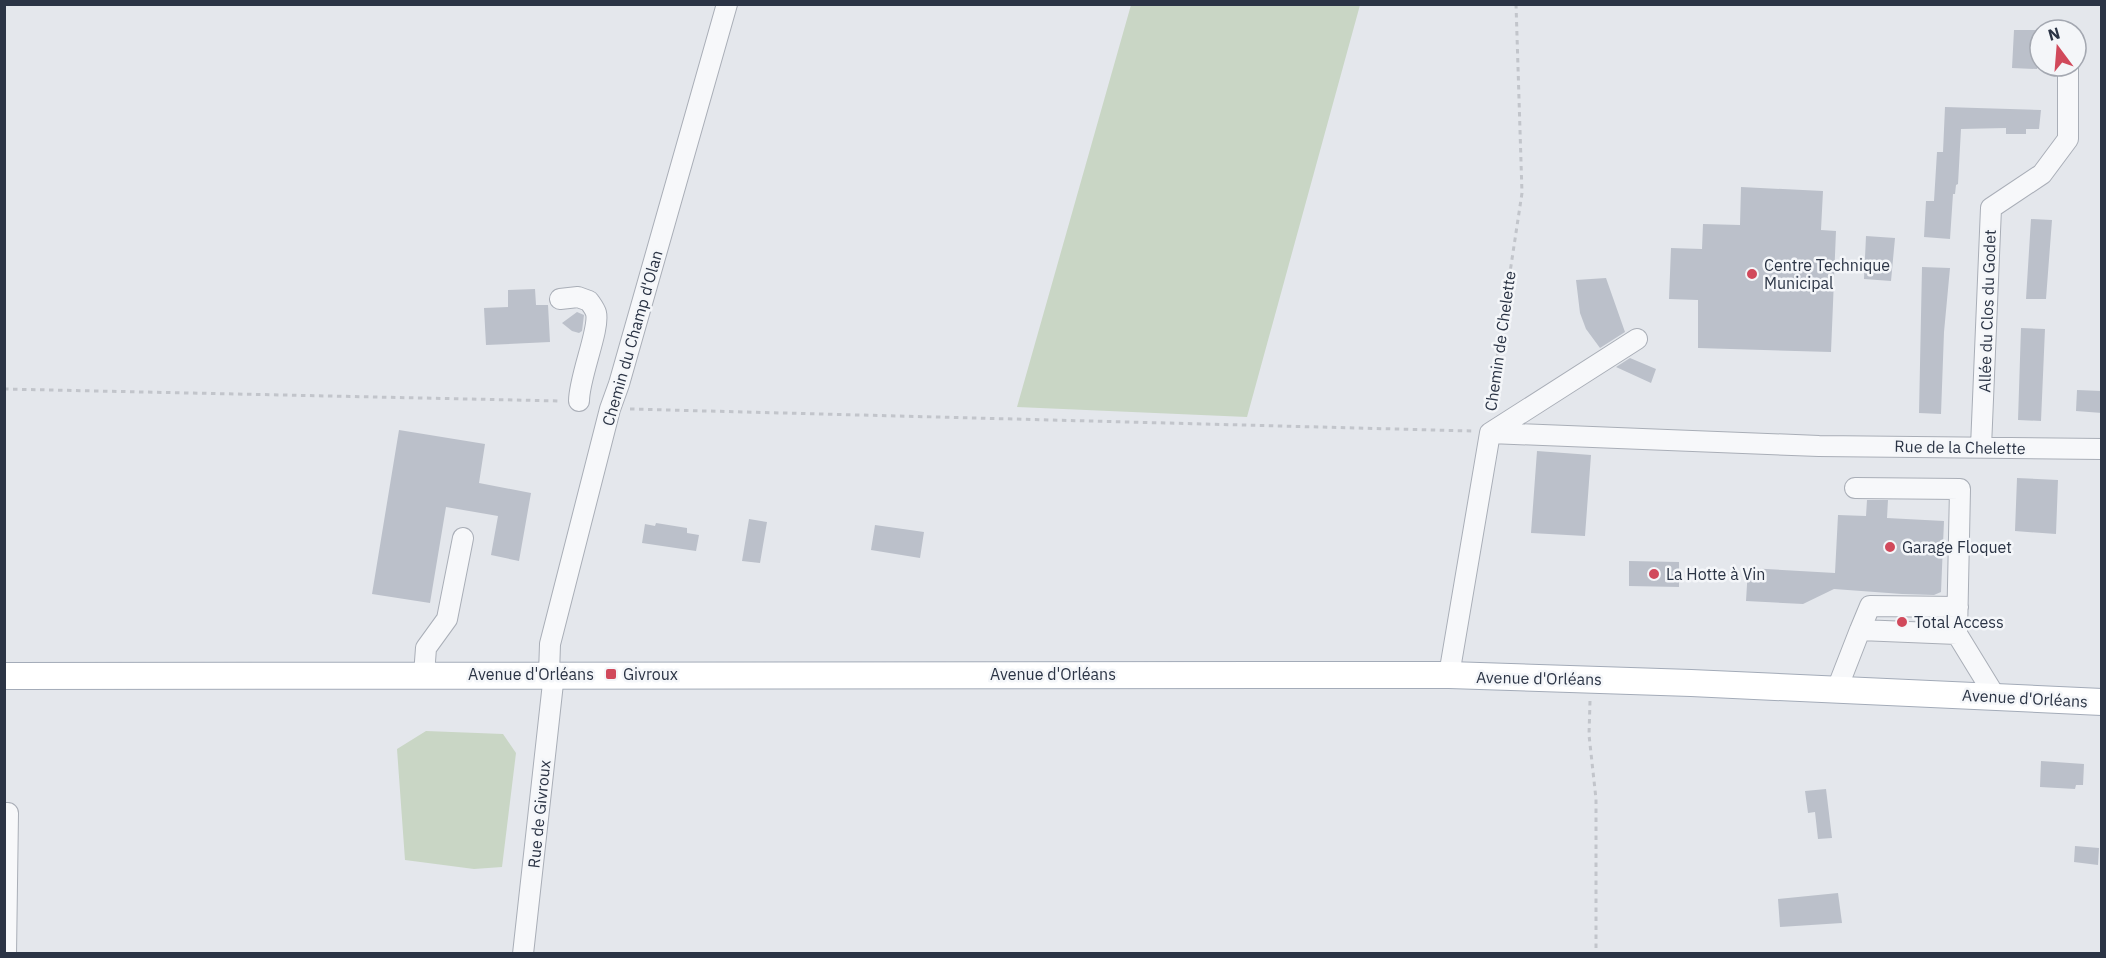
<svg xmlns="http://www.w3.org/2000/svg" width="2106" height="958" font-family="'IBM Plex Sans',sans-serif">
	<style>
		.green { fill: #c9d6c5 }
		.building { fill: #bbc0ca }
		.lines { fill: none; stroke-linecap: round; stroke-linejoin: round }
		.minor-casing { stroke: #a9aeb7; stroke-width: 22 }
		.major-casing { stroke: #a3abb8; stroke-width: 28 }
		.path { stroke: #c2c5cb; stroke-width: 3; stroke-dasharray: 4.5 4.5; stroke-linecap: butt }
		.minor { stroke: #f7f8fa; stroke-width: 20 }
		.major { stroke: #fff; stroke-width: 26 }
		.poi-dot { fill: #d1495b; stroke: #f4f6f9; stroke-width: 2 }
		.labels { text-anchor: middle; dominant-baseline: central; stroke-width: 5; stroke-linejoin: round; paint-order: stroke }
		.poi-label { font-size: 16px; fill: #2b3445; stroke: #f4f6f9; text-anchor: start }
		.street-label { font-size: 16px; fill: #2b3445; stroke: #f4f6f9 }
	</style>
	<rect width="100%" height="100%" fill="#e4e7ec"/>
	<path class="green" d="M 1131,5 L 1360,5 L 1247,417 L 1017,407 Z
		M 426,731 L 503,734 L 516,753 L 502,867 L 474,869 L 405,860 L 397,749 Z"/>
	<path class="building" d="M 2014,30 L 2039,30 L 2037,69 L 2012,68 Z
		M 1945,107 L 2041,110 L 2039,129 L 2026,129 L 2026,134 L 2006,134 L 2006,128 L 1961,129 L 1958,184 L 1956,185 L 1955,194 L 1953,194 L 1950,239 L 1924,237 L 1926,201 L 1934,201 L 1937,152 L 1943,152 Z
		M 1741,187 L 1823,191 L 1821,230 L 1836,231 L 1831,352 L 1698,348 L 1698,300 L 1669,299 L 1671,248 L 1702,249 L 1703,224 L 1740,225 Z
		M 2031,219 L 2052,220 L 2046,299 L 2026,299 Z
		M 1866,236 L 1895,238 L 1891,281 L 1864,279 Z
		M 1922,267 L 1950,268 L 1944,332 L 1941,414 L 1919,413 Z
		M 1606,278 L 1625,332 L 1600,348 L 1586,329 L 1580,313 L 1576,280 Z
		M 535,289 L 536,305 L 548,305 L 550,342 L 486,345 L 484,308 L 508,307 L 508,290 Z
		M 577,312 L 584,315 L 582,331 L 579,333 L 572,331 L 562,323 Z
		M 2021,328 L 2045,329 L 2041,421 L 2018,420 Z
		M 1630,358 L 1656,369 L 1651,383 L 1616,367 Z
		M 2077,390 L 2102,391 L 2102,413 L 2076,411 Z
		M 399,430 L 485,444 L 479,483 L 531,493 L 519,561 L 491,555 L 498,516 L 446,507 L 430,603 L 372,594 Z
		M 1537,451 L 1591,455 L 1585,536 L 1531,533 Z
		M 2017,478 L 2058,480 L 2056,534 L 2015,531 Z
		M 1867,500 L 1888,500 L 1887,518 L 1944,521 L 1941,592 L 1934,595 L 1902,594 L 1834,589 L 1803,604 L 1746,601 L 1748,568 L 1835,573 L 1838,515 L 1866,516 Z
		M 749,519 L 767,522 L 760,563 L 742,561 Z
		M 656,523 L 687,528 L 687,533 L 699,535 L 696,551 L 642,543 L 645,524 L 655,526 Z
		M 875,525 L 924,532 L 920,558 L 871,550 Z
		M 1629,561 L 1679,562 L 1679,587 L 1629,586 Z
		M 2041,761 L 2084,764 L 2083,785 L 2076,785 L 2075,789 L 2040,787 Z
		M 1826,789 L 1832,838 L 1818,839 L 1815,812 L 1808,813 L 1805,791 Z
		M 2075,846 L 2099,848 L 2098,865 L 2074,862 Z
		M 1838,893 L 1842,923 L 1780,927 L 1778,899 Z"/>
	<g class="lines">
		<g class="minor-casing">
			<path id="minor" d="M 560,299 L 578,297 L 589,301 C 591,304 595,309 596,313 C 600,329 579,377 579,401
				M 1490,433 L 1819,446 L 2102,449
				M 1490,433 L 1637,339
				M 1981,447 L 1991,208 L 2042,174 L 2068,139 L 2068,66
				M 1855,488 L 1960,489 L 1957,634
				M 1860,630 L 1870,606 L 1958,607
				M 549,674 L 550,644 L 610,409 L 619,384 L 727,4
				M 424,675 L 426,648 L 447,619 L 463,538
				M 1449,675 L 1490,433
				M 1837,689 L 1860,630 L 1957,634 L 1995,696
				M 4,813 L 8,813 L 6,954
				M 523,954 L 554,674"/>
		</g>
		<g class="major-casing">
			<path id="major" d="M 4,676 L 1449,675 L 1691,683 L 2102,702"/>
		</g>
		<path class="path" d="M 4,389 L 561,401
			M 630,409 L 1472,431
			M 1489,411 L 1522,193 L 1516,4
			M 1590,701 L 1589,735 L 1596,799 L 1596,954"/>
		<use href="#minor" class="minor"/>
		<use href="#major" class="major"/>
	</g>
	<g class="poi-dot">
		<circle cx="1752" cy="274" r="6"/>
		<circle cx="1890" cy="547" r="6"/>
		<circle cx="1654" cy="574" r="6"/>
		<circle cx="1902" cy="622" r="6"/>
		<rect x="605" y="668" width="12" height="12" rx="3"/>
	</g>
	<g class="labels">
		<g class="poi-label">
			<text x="1764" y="265">Centre Technique<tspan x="1764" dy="18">Municipal</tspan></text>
			<text x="1902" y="547">Garage Floquet</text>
			<text x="1666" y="574">La Hotte à Vin</text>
			<text x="1914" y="622">Total Access</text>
			<text x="623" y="674">Givroux</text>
		</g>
		<g class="street-label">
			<text transform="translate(1987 311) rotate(-88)">Allée du Clos du Godet</text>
			<text transform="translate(632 338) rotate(-74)">Chemin du Champ d'Olan</text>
			<text transform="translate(1500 341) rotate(-82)">Chemin de Chelette</text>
			<text transform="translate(1960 447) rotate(1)">Rue de la Chelette</text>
			<text x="531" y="674">Avenue d'Orléans</text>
			<text x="1053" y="674">Avenue d'Orléans</text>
			<text transform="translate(1539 678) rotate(1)">Avenue d'Orléans</text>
			<text transform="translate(2025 698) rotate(3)">Avenue d'Orléans</text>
			<text transform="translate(539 814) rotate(-84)">Rue de Givroux</text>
		</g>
	</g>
	<rect width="2106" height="958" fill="none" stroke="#2b3445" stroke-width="12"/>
	<g transform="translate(2058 48) rotate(344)"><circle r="28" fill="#f4f6f9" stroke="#a4a8b1" stroke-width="1.5"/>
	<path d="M0-4.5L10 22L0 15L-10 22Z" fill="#d1495b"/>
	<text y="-9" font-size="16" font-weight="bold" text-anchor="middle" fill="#2b3445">N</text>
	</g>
</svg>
